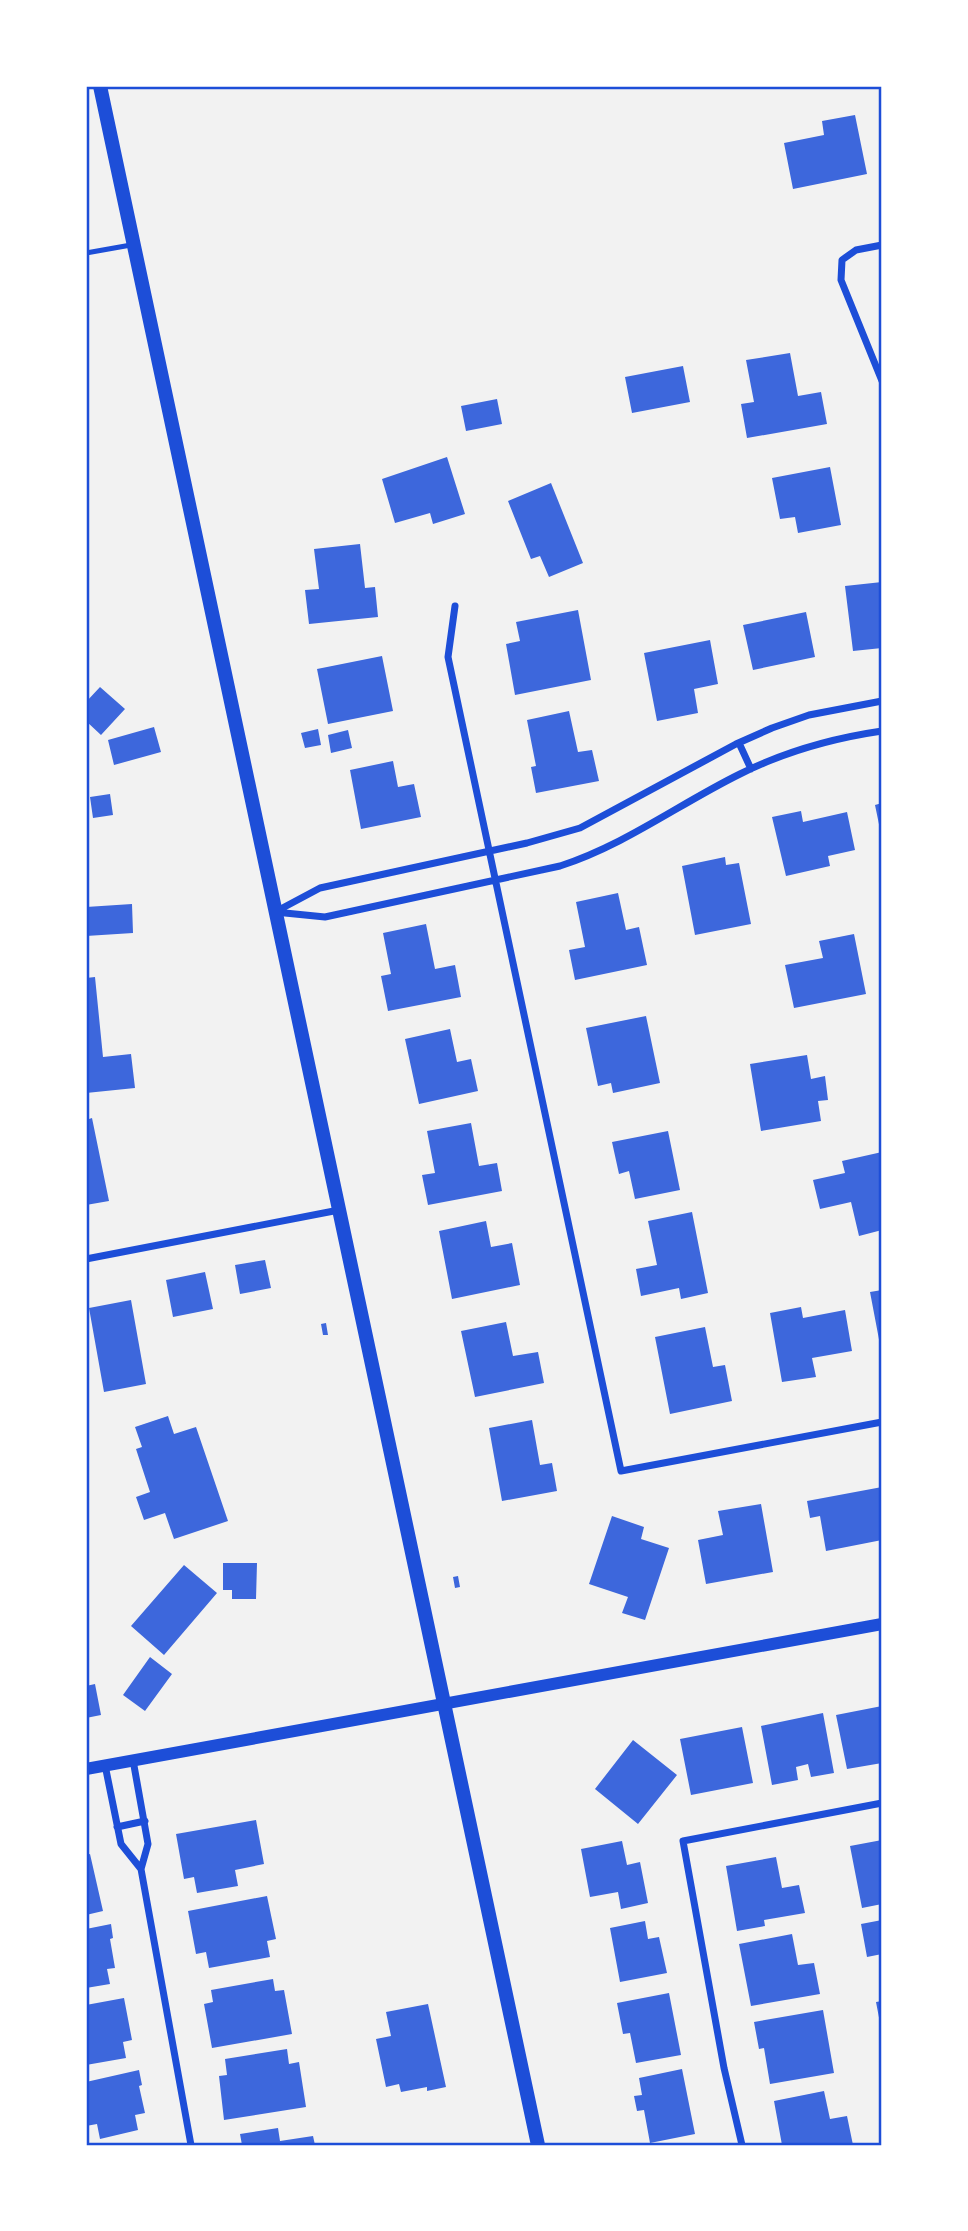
<svg xmlns="http://www.w3.org/2000/svg" width="968" height="2231" font-family="'Nunito Sans',sans-serif">
	<style>
		.building { fill: #3d67dc }
		.lines { fill: none; stroke-linecap: round; stroke-linejoin: round }
		.service { stroke: #1d4ed8; stroke-width: 5 }
		.minor { stroke: #1d4ed8; stroke-width: 7 }
		.tertiary { stroke: #1d4ed8; stroke-width: 12 }
		.secondary { stroke: #1d4ed8; stroke-width: 14 }
		.neatline { fill: none; stroke: #1d4ed8; stroke-width: 2.5 }
	</style>
	<rect width="100%" height="100%" fill="#f2f2f2"/>
	<path class="building" d="M 855,115 L 867,174 L 793,189 L 784,143 L 824,135 L 822,121 Z
		M 790,353 L 798,396 L 821,392 L 827,424 L 747,438 L 741,404 L 754,402 L 746,360 Z
		M 683,366 L 690,402 L 632,413 L 625,377 Z
		M 497,399 L 502,424 L 466,431 L 461,406 Z
		M 447,457 L 465,514 L 433,524 L 430,513 L 395,523 L 382,479 Z
		M 830,467 L 841,525 L 798,533 L 795,517 L 780,519 L 772,478 Z
		M 551,483 L 583,563 L 549,577 L 540,556 L 531,559 L 508,501 Z
		M 360,544 L 365,588 L 375,587 L 378,617 L 309,624 L 305,590 L 319,589 L 314,549 Z
		M 882,582 L 882,648 L 853,651 L 845,586 Z
		M 578,610 L 591,680 L 515,695 L 506,644 L 520,641 L 516,622 Z
		M 806,612 L 815,657 L 753,670 L 743,625 Z
		M 710,640 L 718,684 L 694,689 L 698,713 L 657,721 L 644,653 Z
		M 382,656 L 393,711 L 328,724 L 317,669 Z
		M 100,687 L 125,709 L 101,735 L 86,721 L 86,702 Z
		M 569,711 L 578,752 L 592,750 L 599,781 L 536,793 L 531,767 L 536,766 L 527,720 Z
		M 154,727 L 161,752 L 114,765 L 108,740 Z
		M 318,729 L 321,745 L 305,748 L 301,733 Z
		M 348,730 L 352,748 L 331,753 L 328,735 Z
		M 393,761 L 398,787 L 414,784 L 421,817 L 361,829 L 350,770 Z
		M 110,794 L 113,815 L 93,818 L 90,797 Z
		M 882,803 L 882,834 L 881,834 L 875,805 Z
		M 801,811 L 803,822 L 847,812 L 855,850 L 828,856 L 830,866 L 786,876 L 772,817 Z
		M 725,857 L 726,865 L 739,863 L 751,924 L 695,935 L 682,866 Z
		M 618,893 L 626,930 L 639,927 L 647,965 L 575,980 L 569,950 L 585,947 L 576,902 Z
		M 132,904 L 133,933 L 86,936 L 86,907 Z
		M 426,924 L 435,969 L 455,965 L 461,997 L 388,1011 L 381,976 L 391,974 L 383,933 Z
		M 854,934 L 866,994 L 794,1008 L 785,965 L 823,958 L 819,941 Z
		M 95,977 L 103,1057 L 131,1054 L 135,1088 L 86,1093 L 86,978 Z
		M 646,1016 L 660,1083 L 613,1093 L 611,1083 L 598,1086 L 586,1028 Z
		M 450,1029 L 457,1062 L 471,1059 L 478,1091 L 419,1104 L 405,1039 Z
		M 807,1055 L 811,1079 L 825,1076 L 828,1100 L 818,1101 L 821,1121 L 761,1131 L 750,1064 Z
		M 92,1118 L 109,1201 L 86,1205 L 86,1120 Z
		M 471,1123 L 479,1166 L 497,1163 L 502,1191 L 428,1205 L 422,1175 L 435,1173 L 427,1131 Z
		M 668,1131 L 680,1190 L 635,1199 L 629,1171 L 619,1174 L 612,1142 Z
		M 882,1152 L 882,1230 L 859,1236 L 851,1202 L 820,1209 L 813,1180 L 845,1173 L 842,1161 Z
		M 692,1212 L 708,1293 L 681,1299 L 679,1288 L 641,1296 L 636,1269 L 657,1265 L 648,1221 Z
		M 486,1221 L 491,1247 L 512,1243 L 520,1285 L 452,1299 L 439,1231 Z
		M 265,1260 L 271,1288 L 240,1294 L 235,1265 Z
		M 205,1272 L 213,1309 L 173,1317 L 166,1280 Z
		M 882,1290 L 882,1350 L 881,1350 L 870,1292 Z
		M 131,1300 L 146,1384 L 104,1392 L 89,1308 Z
		M 801,1307 L 803,1318 L 845,1310 L 852,1351 L 812,1358 L 816,1377 L 782,1382 L 770,1313 Z
		M 506,1322 L 513,1356 L 538,1352 L 544,1383 L 475,1397 L 461,1331 Z
		M 326,1323 L 328,1335 L 323,1335 L 321,1324 Z
		M 705,1327 L 713,1367 L 725,1365 L 732,1401 L 670,1414 L 655,1337 Z
		M 168,1416 L 174,1434 L 196,1427 L 228,1521 L 174,1539 L 165,1513 L 144,1520 L 136,1497 L 150,1492 L 136,1449 L 142,1447 L 135,1427 Z
		M 532,1420 L 540,1465 L 552,1463 L 557,1491 L 502,1501 L 489,1428 Z
		M 882,1487 L 882,1540 L 826,1551 L 820,1516 L 810,1518 L 807,1501 Z
		M 761,1504 L 773,1572 L 706,1584 L 698,1540 L 723,1535 L 718,1511 Z
		M 612,1516 L 644,1527 L 641,1539 L 669,1548 L 645,1620 L 622,1613 L 628,1597 L 589,1584 Z
		M 223,1563 L 257,1563 L 256,1599 L 232,1599 L 232,1590 L 223,1590 Z
		M 184,1565 L 217,1593 L 164,1655 L 131,1626 Z
		M 458,1576 L 460,1587 L 455,1588 L 453,1577 Z
		M 150,1657 L 172,1674 L 145,1711 L 123,1695 Z
		M 95,1684 L 101,1715 L 86,1718 L 86,1686 Z
		M 882,1706 L 882,1763 L 847,1769 L 836,1715 Z
		M 823,1713 L 834,1773 L 811,1777 L 808,1764 L 796,1767 L 798,1780 L 772,1785 L 761,1726 Z
		M 742,1727 L 753,1783 L 691,1795 L 680,1739 Z
		M 633,1740 L 677,1775 L 638,1824 L 595,1789 Z
		M 256,1820 L 264,1864 L 235,1870 L 238,1886 L 197,1893 L 194,1877 L 184,1879 L 176,1834 Z
		M 882,1840 L 882,1904 L 862,1908 L 850,1846 Z
		M 622,1841 L 627,1865 L 640,1862 L 648,1903 L 621,1909 L 618,1892 L 590,1897 L 581,1849 Z
		M 90,1854 L 103,1911 L 86,1915 L 86,1855 Z
		M 776,1857 L 782,1888 L 799,1885 L 805,1913 L 764,1920 L 765,1926 L 737,1931 L 726,1866 Z
		M 267,1896 L 276,1939 L 267,1941 L 270,1957 L 209,1968 L 206,1952 L 196,1954 L 188,1911 Z
		M 882,1920 L 882,1954 L 867,1957 L 861,1924 Z
		M 645,1921 L 648,1939 L 659,1937 L 667,1973 L 620,1982 L 610,1928 Z
		M 111,1924 L 113,1938 L 110,1939 L 115,1968 L 107,1969 L 110,1984 L 86,1988 L 86,1929 Z
		M 792,1934 L 798,1965 L 814,1963 L 820,1994 L 751,2006 L 739,1944 Z
		M 273,1979 L 275,1991 L 284,1990 L 292,2034 L 212,2048 L 204,2004 L 213,2002 L 211,1990 Z
		M 669,1993 L 681,2055 L 636,2063 L 630,2033 L 623,2034 L 617,2003 Z
		M 124,1998 L 132,2040 L 123,2042 L 126,2058 L 86,2065 L 86,2005 Z
		M 882,2001 L 882,2028 L 881,2028 L 876,2002 Z
		M 428,2004 L 446,2087 L 427,2091 L 427,2087 L 401,2092 L 399,2084 L 386,2087 L 376,2039 L 391,2036 L 386,2012 Z
		M 823,2010 L 834,2073 L 770,2084 L 764,2048 L 759,2049 L 754,2022 Z
		M 287,2049 L 289,2064 L 299,2062 L 306,2107 L 224,2120 L 219,2076 L 227,2075 L 225,2059 Z
		M 682,2069 L 695,2134 L 650,2143 L 644,2110 L 637,2111 L 634,2096 L 642,2095 L 639,2078 Z
		M 139,2070 L 142,2085 L 139,2086 L 145,2113 L 135,2115 L 138,2130 L 100,2139 L 97,2124 L 86,2126 L 86,2082 Z
		M 824,2091 L 830,2119 L 847,2116 L 853,2145 L 782,2145 L 774,2101 Z
		M 278,2128 L 280,2141 L 313,2136 L 315,2145 L 242,2145 L 240,2134 Z"/>
	<g class="lines">
		<path class="service" d="M 86,253 L 131,245"/>
		<path class="minor" d="M 882,245 L 856,250 L 842,260 L 841,280 L 882,381
			M 455,606 L 448,657 L 621,1471 L 882,1422
			M 739,743 L 751,769
			M 275,912 L 320,888 L 527,843 L 580,828 L 736,744 L 772,728 L 809,715 L 882,701
			M 275,912 L 325,917 L 560,866 C 625,845 679,804 740,774 C 784,752 834,738 882,731
			M 86,1259 L 339,1210
			M 133,1760 L 148,1844 L 141,1869 L 191,2145
			M 105,1765 L 121,1844 L 141,1869
			M 117,1827 L 145,1821
			M 742,2145 L 724,2068 L 683,1841 L 882,1803"/>
		<path class="tertiary" d="M 86,1769 L 882,1624"/>
		<path class="secondary" d="M 100,86 L 538,2145"/>
	</g>
	<rect width="968" height="2231" fill="none" stroke="#ffffff" stroke-width="175"/>
	<rect x="88" y="88" width="792" height="2056" class="neatline"/>
</svg>
